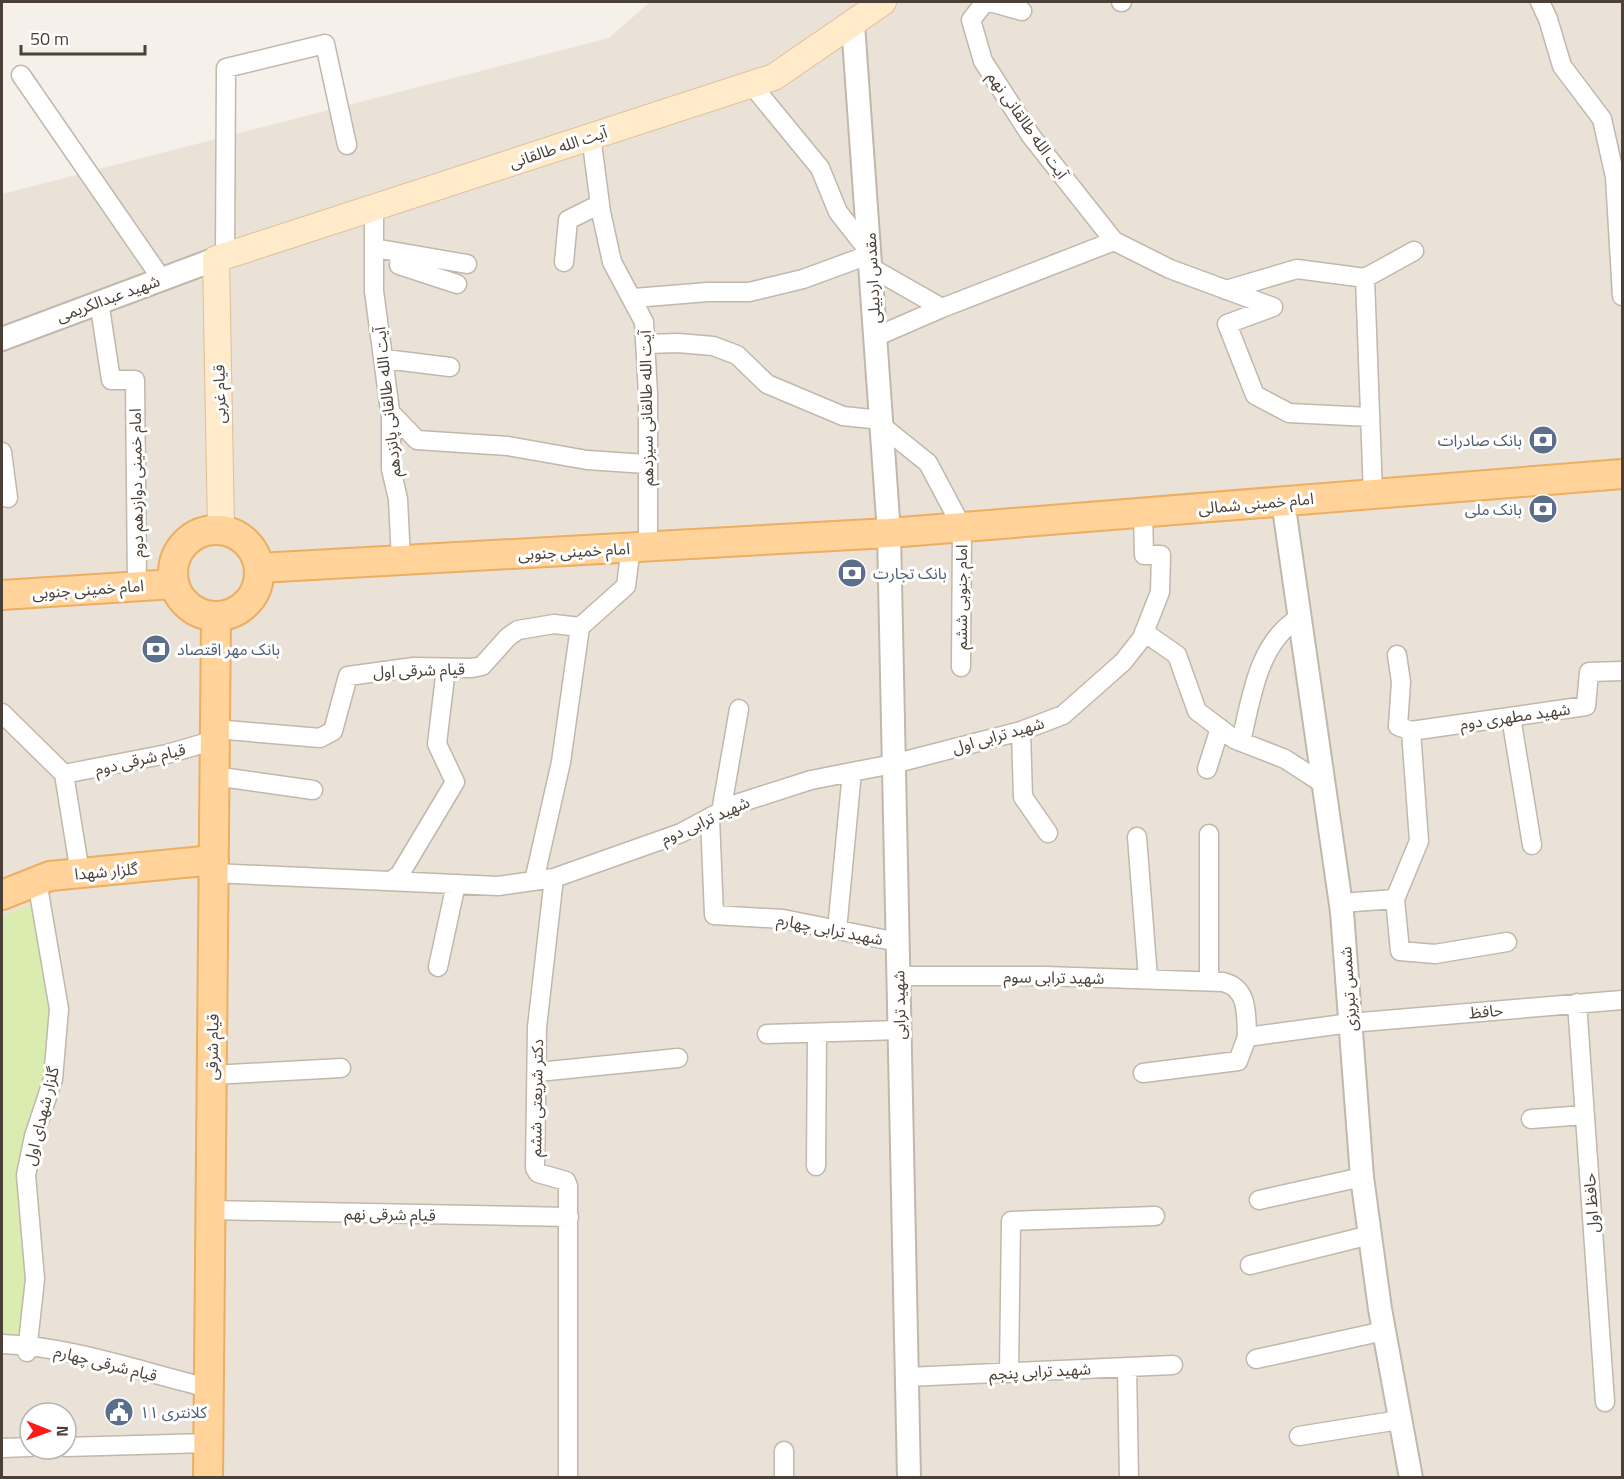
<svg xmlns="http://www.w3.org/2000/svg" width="1624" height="1479" font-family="'Titillium Web','Noto Sans Arabic',sans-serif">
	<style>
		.residential { fill: #eae1d7; fill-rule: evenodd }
		.green { fill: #daecb0 }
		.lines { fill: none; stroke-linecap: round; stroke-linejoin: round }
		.minor-casing { stroke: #c2b7ab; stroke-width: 21 }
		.tertiary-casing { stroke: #c2b7ab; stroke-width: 26 }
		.secondary-casing { stroke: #dcc099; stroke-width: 28 }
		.primary-casing { stroke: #ecae61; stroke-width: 32 }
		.minor { stroke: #fff; stroke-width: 18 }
		.tertiary { stroke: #fff; stroke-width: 22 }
		.secondary { stroke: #ffebca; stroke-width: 26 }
		.primary { stroke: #ffd399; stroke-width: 28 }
		.labels { text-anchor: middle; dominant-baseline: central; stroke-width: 6; stroke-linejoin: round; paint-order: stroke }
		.street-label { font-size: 16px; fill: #4a4037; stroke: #fff }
		.service-label { font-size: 16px; fill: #4e5e75; stroke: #fff; text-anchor: start }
	</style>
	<rect width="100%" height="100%" fill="#f6f0ea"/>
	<path class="residential" d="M 650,2 L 1622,2 L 1622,1477 L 2,1478 L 2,194 L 609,38 ZM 30,1413 L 66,1413 L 66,1449 L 30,1449 Z"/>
	<path class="green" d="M 30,905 L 51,996 L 50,1069 L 26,1149 L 30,1262 L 21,1346 L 2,1344 L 2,916 Z"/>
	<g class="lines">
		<g class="minor-casing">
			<path id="minor" d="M 985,2 L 971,20 L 983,61 L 1031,136 L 1114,241
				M 990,2 L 1022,11
				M 1121,2 L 1122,2
				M 1540,2 L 1548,19 L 1562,66 L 1602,119 L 1615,177 L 1622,296
				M 21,75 L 161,278
				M 591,136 L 601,212 L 612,262 L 644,322 L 648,394 L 648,546
				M 374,207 L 374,291 L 391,418 L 391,469 L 398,499 L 401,560
				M 374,248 L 467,264
				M 401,253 L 399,265 L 457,284
				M 225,256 L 226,68 L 325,44 L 347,145
				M 564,262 L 568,220 L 600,204
				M 870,267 L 942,308
				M 1365,278 L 1373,494
				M 1226,290 L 1297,269 L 1365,278 L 1414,251
				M 634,298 L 708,292 L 749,292 L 803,279 L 871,254 L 838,212 L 820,168 L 751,84
				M 99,301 L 111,380 L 135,380 L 137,586
				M 1273,307 L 1227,324 L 1255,395 L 1289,413 L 1370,417
				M 875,337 L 942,308 L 1114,241 L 1170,269 L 1273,307
				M 647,344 L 678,343 L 713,346 L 737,355 L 767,384 L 843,416 L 881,420
				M 385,359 L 450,367
				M 391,413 L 417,440 L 508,446 L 587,460 L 646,464
				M 882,426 L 928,463 L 962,527 L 961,667
				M 2,452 L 8,498
				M 1144,632 L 1177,655 L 1197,711 L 1234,739 L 1285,759 L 1325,785
				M 1397,655 L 1401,682 L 1398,726 L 1411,731 L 1586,706 L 1589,672 L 1622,671
				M 2,713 L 64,774 L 80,873
				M 1511,717 L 1532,845
				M 215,729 L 320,738 L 333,731 L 348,676 L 414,667 L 472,668 L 482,666 L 508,637 L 518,630 L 554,624 L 580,627
				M 1021,731 L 1023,797 L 1048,833
				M 1241,742 C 1251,699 1258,642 1299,618
				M 1207,769 L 1220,728
				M 64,774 L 167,754 L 215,740
				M 214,776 L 313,790
				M 721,812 L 739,709
				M 710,818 L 714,915 L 783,919 L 898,942
				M 1137,837 L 1148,978
				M 213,873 L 498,886 L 554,878 L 681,833 L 733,805 L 811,780 L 893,764 L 1021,731 L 1063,715 L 1123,662 L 1142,638 L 1160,592 L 1161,555 L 1144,555 L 1143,512
				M 554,878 L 537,1027 L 535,1168 L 538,1173 L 566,1181 L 568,1186 L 568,1478
				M 391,881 L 400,874 L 455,782 L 437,744 L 446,668
				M 534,881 L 561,762 L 580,627 L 626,586 L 631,547
				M 1395,899 L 1400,951 L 1435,954 L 1507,942
				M 1341,903 L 1395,899 L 1419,841 L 1411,731
				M 837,930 L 852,772
				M 438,967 L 456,884
				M 898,976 L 1045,976 L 1223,982 C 1249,988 1246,1015 1247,1037 L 1350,1023 L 1622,1000
				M 1209,981 L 1209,834
				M 1577,1003 L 1605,1402
				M 767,1034 L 900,1030
				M 538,1072 L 678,1058
				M 1143,1073 L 1238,1061 L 1247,1037
				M 212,1075 L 341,1068
				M 1531,1119 L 1585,1115
				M 816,1166 L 817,1033
				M 1259,1200 L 1362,1177
				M 210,1210 L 569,1217
				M 1250,1265 L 1370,1235
				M 2,1344 C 70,1346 142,1372 209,1388
				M 27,1352 L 35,1279 L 26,1175 L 34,1136 L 53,1079 L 59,1009 L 37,881
				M 1256,1359 L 1384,1331
				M 1127,1367 L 1129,1478
				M 1009,1373 L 1011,1221 L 1155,1216
				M 907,1377 L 1173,1365
				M 1299,1436 L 1399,1420
				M 66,1447 L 208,1443
				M 2,1448 L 30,1447
				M 784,1451 L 784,1478"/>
		</g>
		<g class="tertiary-casing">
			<path id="tertiary" d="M 853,24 L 889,533 L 909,1478
				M 2,339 L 216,259
				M 1283,501 L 1342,912 L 1362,1177 L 1380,1309 L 1411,1478"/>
		</g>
		<g class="secondary-casing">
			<path id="secondary" d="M 221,529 L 216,259 L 774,77 L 883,2"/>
		</g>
		<g class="primary-casing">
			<path id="primary" d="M173 573a43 43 0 1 1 86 0a43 43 0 1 1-86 0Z
				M 259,568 L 889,533 L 1622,474
				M 2,595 L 174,584
				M 2,895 L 50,876 L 214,860
				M 208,1478 L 216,616"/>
		</g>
		<use href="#minor" class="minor"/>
		<use href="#tertiary" class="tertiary"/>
		<use href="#secondary" class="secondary"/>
		<use href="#primary" class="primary"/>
	</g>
	<defs>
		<g id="bank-disc" transform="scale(1.5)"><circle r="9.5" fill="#5c6f8a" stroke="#fff"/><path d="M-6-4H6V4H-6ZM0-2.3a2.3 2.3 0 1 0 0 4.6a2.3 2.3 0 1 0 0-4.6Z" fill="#fff"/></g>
		<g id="civic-disc" transform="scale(1.5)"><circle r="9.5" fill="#5c6f8a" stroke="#fff"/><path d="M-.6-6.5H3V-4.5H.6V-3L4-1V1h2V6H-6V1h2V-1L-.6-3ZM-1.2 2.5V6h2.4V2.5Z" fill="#fff"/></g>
	</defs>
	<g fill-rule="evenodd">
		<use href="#bank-disc" x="1543" y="440"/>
		<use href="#bank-disc" x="1543" y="509"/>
		<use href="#bank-disc" x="852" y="573"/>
		<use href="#bank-disc" x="156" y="649"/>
		<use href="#civic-disc" x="119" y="1412"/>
	</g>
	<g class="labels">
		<g class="street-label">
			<text transform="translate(1028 125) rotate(55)">آیت الله طالقانی نهم</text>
			<text transform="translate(558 147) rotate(-18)">آیت الله طالقانی</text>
			<text transform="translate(872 278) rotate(-93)">مقدس اردبیلی</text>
			<text transform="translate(108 298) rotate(-20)">شهید عبدالکریمی</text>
			<text transform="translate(219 394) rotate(-91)">قیام غربی</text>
			<text transform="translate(387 402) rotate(-96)">آیت الله طالقانی پانزدهم</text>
			<text transform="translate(646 408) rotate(-91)">آیت الله طالقانی سیزدهم</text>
			<text transform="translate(136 483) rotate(-91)">امام خمینی دوازدهم دوم</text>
			<text transform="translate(1256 503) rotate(-5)">امام خمینی شمالی</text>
			<text transform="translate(574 551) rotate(-3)">امام خمینی جنوبی</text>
			<text transform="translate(88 589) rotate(-4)">امام خمینی جنوبی</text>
			<text transform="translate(961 597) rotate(-90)">امام جنوبی ششم</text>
			<text transform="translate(419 670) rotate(-2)">قیام شرقی اول</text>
			<text transform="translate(1515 716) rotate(-8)">شهید مطهری دوم</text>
			<text transform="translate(998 735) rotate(-16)">شهید ترابی اول</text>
			<text transform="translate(140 759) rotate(-13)">قیام شرقی دوم</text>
			<text transform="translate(705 820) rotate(-24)">شهید ترابی دوم</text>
			<text transform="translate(106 871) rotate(-5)">گلزار شهدا</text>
			<text transform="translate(830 929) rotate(11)">شهید ترابی چهارم</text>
			<text transform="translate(1054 977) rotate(1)">شهید ترابی سوم</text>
			<text transform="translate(1348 989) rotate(-94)">شمس تبریزی</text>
			<text transform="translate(899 1005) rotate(-91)">شهید ترابی</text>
			<text transform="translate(1486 1011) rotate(-5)">حافظ</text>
			<text transform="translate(212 1047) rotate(-89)">قیام شرقی</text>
			<text transform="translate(536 1098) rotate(-89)">دکتر شریعتی ششم</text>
			<text transform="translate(41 1116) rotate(-76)">گلزار شهدای اول</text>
			<text transform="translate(1591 1203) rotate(-94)">حافظ اول</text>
			<text transform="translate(390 1214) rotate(1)">قیام شرقی نهم</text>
			<text transform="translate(106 1363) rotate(14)">قیام شرقی چهارم</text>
			<text transform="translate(1040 1371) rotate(-3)">شهید ترابی پنجم</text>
		</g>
		<g class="service-label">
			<text x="1522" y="440" text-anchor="end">بانک صادرات</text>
			<text x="1522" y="509" text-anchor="end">بانک ملی</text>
			<text x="873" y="573">بانک تجارت</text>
			<text x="177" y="649">بانک مهر اقتصاد</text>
			<text x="140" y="1412">کلانتری ۱۱</text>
		</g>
	</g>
	<rect width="1624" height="1479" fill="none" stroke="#4a4037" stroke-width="6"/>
	<g transform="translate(48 1431) rotate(91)"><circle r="28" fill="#ffffff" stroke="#b7b3af" stroke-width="1.5"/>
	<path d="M0-4.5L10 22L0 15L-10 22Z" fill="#ff1917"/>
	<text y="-9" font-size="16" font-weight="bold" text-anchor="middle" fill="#4a4037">N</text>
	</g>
	<path d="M21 45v9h124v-9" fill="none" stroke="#4a4037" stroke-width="3"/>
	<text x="30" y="45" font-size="18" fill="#4a4037" stroke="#ffffff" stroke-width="4.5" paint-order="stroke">50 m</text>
</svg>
